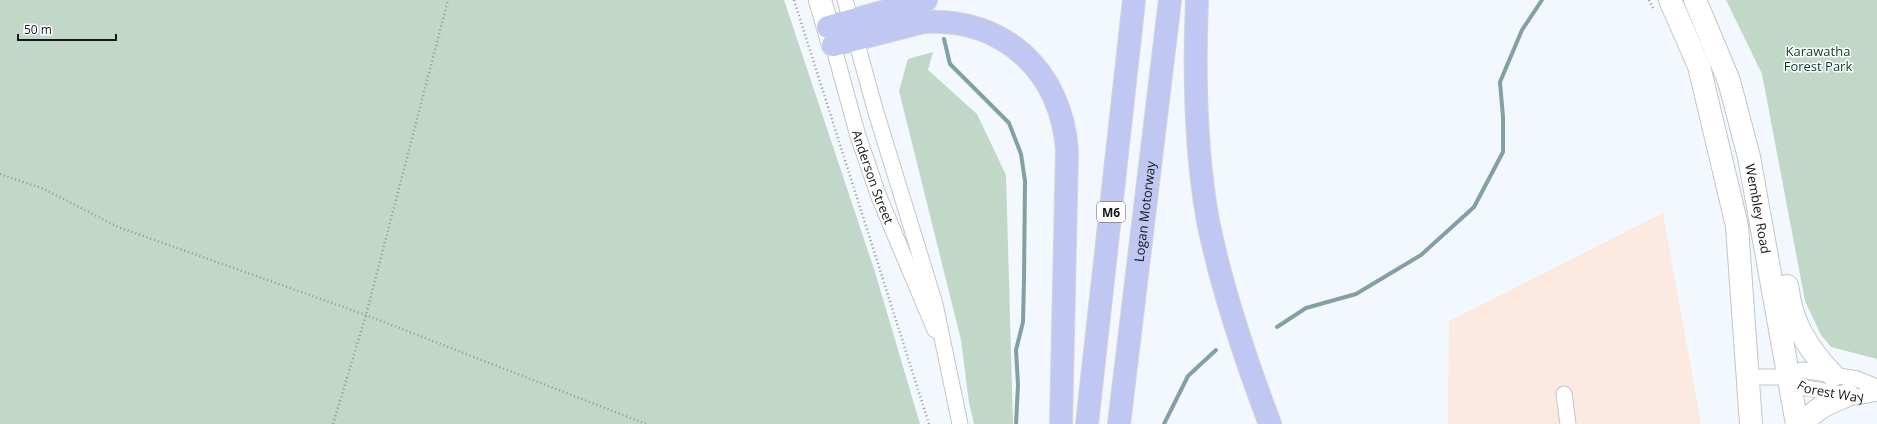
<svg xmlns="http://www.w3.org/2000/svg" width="1877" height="424" font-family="'Open Sans',sans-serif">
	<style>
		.industrial { fill: #fce9e0 }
		.green { fill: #c1d8c9 }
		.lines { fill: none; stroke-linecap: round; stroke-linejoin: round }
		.stream { stroke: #83a0a5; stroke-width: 4 }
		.street-casing { stroke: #c0c6cb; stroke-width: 17 }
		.secondary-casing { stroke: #c0c6cb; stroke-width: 24 }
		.highway-casing { stroke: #d5d5d5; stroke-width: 24 }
		.path { stroke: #919699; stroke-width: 2.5; stroke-dasharray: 1 3; stroke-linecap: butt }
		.street { stroke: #fff; stroke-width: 15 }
		.secondary { stroke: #fff; stroke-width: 22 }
		.highway { stroke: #bfc7f2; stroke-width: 22 }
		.labels { text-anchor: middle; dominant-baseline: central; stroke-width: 3; stroke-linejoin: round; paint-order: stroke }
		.shield { fill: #fff; stroke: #5a5d5d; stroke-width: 1 }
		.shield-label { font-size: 12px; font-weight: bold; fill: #141718 }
		.park-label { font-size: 13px; fill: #033c21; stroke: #fff }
		.street-label { font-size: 13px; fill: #141718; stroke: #fff }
	</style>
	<rect width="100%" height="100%" fill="#f2f8fd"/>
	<path class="industrial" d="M 1663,213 L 1701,424 L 1448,424 L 1449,321 Z"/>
	<path class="green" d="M 0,0 L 784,0 L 875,272 L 920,424 L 0,424 Z
		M 1726,0 L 1877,0 L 1877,359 L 1831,347 L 1821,335 L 1805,301 L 1762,74 Z
		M 933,52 L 928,70 L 977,114 L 1006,175 L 1013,424 L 974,424 L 969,403 L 961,340 L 899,91 L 908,59 Z"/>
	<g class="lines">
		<path class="stream" d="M 944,39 L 950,64 L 1009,123 L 1021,154 L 1025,181 L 1024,279 L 1023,322 L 1016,350 L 1018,385 L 1016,424
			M 1277,327 L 1306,308 L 1356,294 L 1421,255 L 1474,207 L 1503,152 L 1503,117 L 1500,82 L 1522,30 L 1542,0
			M 1164,424 L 1188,376 L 1216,350"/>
		<g class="street-casing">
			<g id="street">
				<path d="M 845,0 L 875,109 L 935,304 L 960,424"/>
				<path id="s1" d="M 833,45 L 858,136 L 879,197 L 935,330"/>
				<path d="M 1747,377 L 1788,377 L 1802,370 L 1857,379 L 1877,387"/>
				<path id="s2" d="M 1788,377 L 1806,388 L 1857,397 L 1877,393"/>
				<path d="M 1564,394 L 1568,424"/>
			</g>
		</g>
		<g class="secondary-casing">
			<g id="secondary">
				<path d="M 820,0 L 833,45"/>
				<path d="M 1670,0 L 1699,66 L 1737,226 L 1751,424"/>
				<path id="s3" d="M 1695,0 L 1729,81 L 1749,157 L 1797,424"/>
				<path d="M 1787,286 C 1789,294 1789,302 1792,310 C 1798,333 1816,358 1833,375"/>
				<path d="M 1805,424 C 1813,408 1832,402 1848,395"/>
			</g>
		</g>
		<g class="highway-casing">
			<g id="highway">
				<path d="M 1197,0 C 1194,73 1195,149 1208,221 C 1222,290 1245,358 1270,424"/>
				<path d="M 828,27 L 926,0"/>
				<path d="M 833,45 L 923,22 C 1004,17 1061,71 1067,150 L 1061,424"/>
				<path d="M 1087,424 L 1134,0"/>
				<path id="s4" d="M 1119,424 L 1170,0"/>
			</g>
		</g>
		<path class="path" d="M 794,0 L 929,424
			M 1649,0 L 1653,8
			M 0,174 L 44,189 L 118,227 L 366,315 L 646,424
			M 333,424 L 366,315 L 448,0"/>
		<use href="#street" class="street"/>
		<use href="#secondary" class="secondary"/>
		<use href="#highway" class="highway"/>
	</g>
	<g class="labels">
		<rect class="shield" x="1097" y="202" width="28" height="20" rx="3"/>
		<g class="shield-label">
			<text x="1111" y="212">M6</text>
		</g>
		<g class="park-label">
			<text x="1818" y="51">Karawatha<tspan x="1818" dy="15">Forest Park</tspan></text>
		</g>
		<g class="street-label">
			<text stroke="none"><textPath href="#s1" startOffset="138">Anderson Street</textPath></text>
			<text stroke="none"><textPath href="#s3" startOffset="219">Wembley Road</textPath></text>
			<text stroke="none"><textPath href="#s4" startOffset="214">Logan Motorway</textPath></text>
			<text stroke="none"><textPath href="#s2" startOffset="46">Forest Way</textPath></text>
		</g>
	</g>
	<path d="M18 34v6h98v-6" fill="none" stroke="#141718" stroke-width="2"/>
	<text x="24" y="34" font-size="12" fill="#141718" stroke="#ffffff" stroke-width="3" paint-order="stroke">50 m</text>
</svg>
